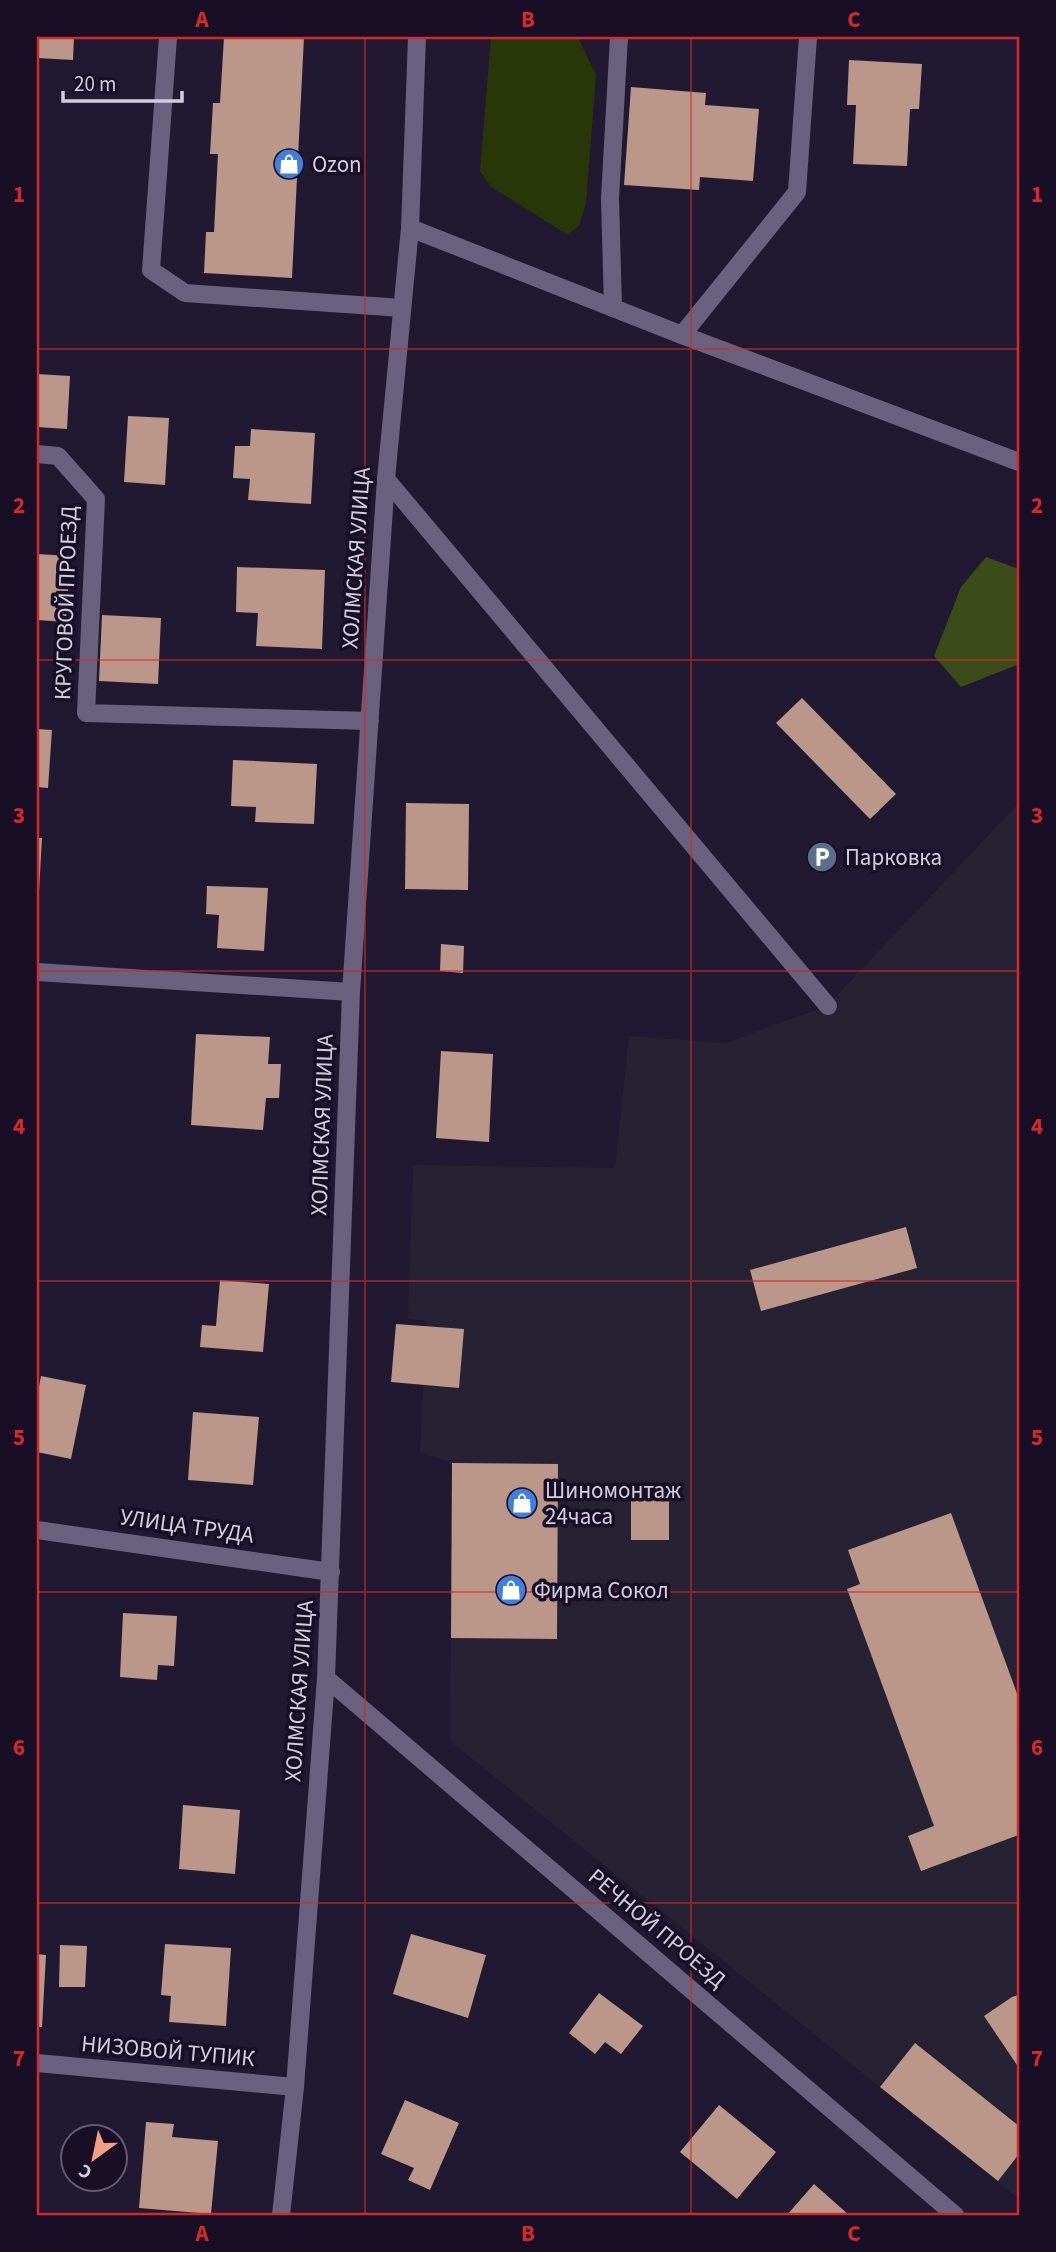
<svg xmlns="http://www.w3.org/2000/svg" width="1056" height="2252" font-family="'Source Sans 3',sans-serif">
	<style>
		.industrial { fill: #262233 }
		.green { fill: #293607 }
		.forest { fill: #3c4c19 }
		.building { fill: #ba9789 }
		.lines { fill: none; stroke-linecap: round; stroke-linejoin: round }
		.service { stroke: #6a617e; stroke-width: 18 }
		.minor { stroke: #6a617e; stroke-width: 18 }
		.secondary { stroke: #6a617e; stroke-width: 18 }
		.grid { fill: none; stroke: #d62828; stroke-width: 2; stroke-opacity: 0.55 }
		.labels { text-anchor: middle; dominant-baseline: central; stroke-width: 7; stroke-linejoin: round; paint-order: stroke }
		.poi-label { font-size: 23px; fill: #d3cedf; stroke: #180f27; text-anchor: start }
		.street-label { font-size: 23px; fill: #d3cedf; stroke: #180f27 }
		.neatline { fill: none; stroke: #d62828; stroke-width: 2.5 }
		.grid-label { font-size: 23px; text-anchor: middle; font-weight: bold; fill: #d62828 }
	</style>
	<rect width="100%" height="100%" fill="#211931"/>
	<path class="industrial" d="M 1019,803 L 1019,2199 L 450,1741 L 452,1463 L 420,1452 L 426,1321 L 408,1319 L 413,1165 L 615,1168 L 629,1036 L 725,1043 L 827,1006 Z"/>
	<path class="green" d="M 491,37 L 578,37 L 596,75 L 586,203 L 579,226 L 568,235 L 491,187 L 480,171 Z"/>
	<path class="forest" d="M 986,557 L 1019,569 L 1019,664 L 961,687 L 934,656 L 961,587 Z"/>
	<path class="building" d="M 37,37 L 74,37 L 73,60 L 37,58 Z
		M 224,37 L 304,37 L 292,278 L 204,273 L 206,232 L 214,232 L 218,154 L 210,154 L 213,103 L 220,103 Z
		M 849,60 L 922,64 L 919,109 L 910,109 L 907,166 L 853,164 L 856,105 L 847,105 Z
		M 631,87 L 706,93 L 705,105 L 759,109 L 753,181 L 700,177 L 699,190 L 624,185 Z
		M 37,374 L 70,376 L 67,429 L 37,427 Z
		M 128,416 L 169,418 L 165,485 L 124,482 Z
		M 251,429 L 315,433 L 311,504 L 248,500 L 250,479 L 233,478 L 235,446 L 250,446 Z
		M 37,554 L 70,556 L 66,622 L 37,620 Z
		M 237,567 L 325,570 L 322,649 L 256,646 L 258,613 L 236,612 Z
		M 102,615 L 161,618 L 158,684 L 99,681 Z
		M 802,698 L 896,794 L 870,819 L 776,723 Z
		M 37,729 L 52,730 L 48,788 L 37,787 Z
		M 233,760 L 317,764 L 314,824 L 255,822 L 256,807 L 231,806 Z
		M 406,803 L 469,804 L 468,890 L 405,889 Z
		M 37,838 L 42,838 L 39,891 L 37,891 Z
		M 207,886 L 268,888 L 264,951 L 217,948 L 219,915 L 206,914 Z
		M 441,944 L 464,946 L 463,973 L 440,971 Z
		M 196,1034 L 270,1037 L 268,1064 L 281,1064 L 279,1098 L 266,1098 L 263,1130 L 191,1125 Z
		M 441,1051 L 493,1054 L 489,1142 L 436,1138 Z
		M 906,1227 L 917,1268 L 761,1311 L 750,1270 Z
		M 220,1280 L 269,1284 L 263,1352 L 200,1347 L 202,1325 L 216,1326 Z
		M 396,1324 L 464,1329 L 459,1388 L 391,1382 Z
		M 41,1376 L 86,1385 L 71,1459 L 37,1452 L 37,1397 Z
		M 193,1412 L 259,1417 L 253,1485 L 188,1480 Z
		M 452,1463 L 558,1464 L 557,1639 L 451,1638 Z
		M 631,1500 L 669,1501 L 669,1540 L 631,1540 Z
		M 951,1513 L 1019,1699 L 1019,1835 L 921,1871 L 908,1836 L 934,1826 L 847,1589 L 860,1584 L 848,1550 Z
		M 123,1613 L 177,1616 L 174,1666 L 158,1665 L 157,1680 L 120,1677 Z
		M 183,1805 L 240,1810 L 235,1874 L 179,1869 Z
		M 411,1934 L 486,1955 L 468,2018 L 393,1994 Z
		M 165,1944 L 231,1948 L 226,2026 L 169,2022 L 171,1996 L 161,1995 Z
		M 60,1945 L 87,1946 L 85,1987 L 59,1987 Z
		M 37,1954 L 46,1955 L 42,2027 L 37,2027 Z
		M 599,1993 L 643,2026 L 621,2054 L 605,2042 L 595,2054 L 569,2033 Z
		M 1019,1995 L 1019,2068 L 984,2016 L 1012,1997 Z
		M 915,2043 L 1019,2126 L 1019,2154 L 998,2181 L 880,2087 Z
		M 405,2100 L 459,2123 L 430,2190 L 408,2180 L 414,2168 L 381,2154 Z
		M 719,2105 L 776,2152 L 737,2199 L 680,2152 Z
		M 146,2122 L 174,2124 L 172,2137 L 218,2141 L 211,2214 L 139,2208 Z
		M 814,2184 L 849,2215 L 787,2215 Z"/>
	<g class="lines">
		<path class="service" d="M 168,37 L 151,270 L 185,293 L 402,308
			M 613,308 L 610,198 L 619,37
			M 682,335 L 797,192 L 808,37
			M 386,479 L 828,1006"/>
		<path class="minor" d="M 37,454 L 58,456 L 96,499 L 86,713 L 370,721
			M 37,972 L 351,992
			M 37,1530 L 331,1572
			M 326,1678 L 955,2215
			M 37,2063 L 295,2087
			M 281,2215 L 295,2087 L 326,1678 L 351,992 L 386,479 L 410,228"/>
		<path class="secondary" d="M 417,37 L 410,228 L 682,335 L 1019,462"/>
	</g>
	<path class="grid" d="M 365,37 L 365,2215M 691,37 L 691,2215M 37,349 L 1019,349M 37,660 L 1019,660M 37,971 L 1019,971M 37,1281 L 1019,1281M 37,1592 L 1019,1592M 37,1903 L 1019,1903"/>
	<defs>
		<g id="shop-disc" transform="scale(1.575)"><circle r="9.5" fill="#3f7fe0" stroke="#180f27"/><path d="M-5-2.5h2.3a2.7 3.5 0 0 1 5.4 0H5L5.5 6h-11ZM-1.5-2.5h3a1.5 2.3 0 0 0-3 0Z" fill="#fff"/></g>
		<g id="parking-disc" transform="scale(1.575)"><circle r="9.5" fill="#5c6f8a" stroke="#180f27"/><path d="M-3.5-5.5H1a3.5 3.5 0 0 1 0 7H-1V5.5H-3.5ZM-1-3.4V-.6H.8a1.4 1.4 0 0 0 0-2.8Z" fill="#fff"/></g>
	</defs>
	<g fill-rule="evenodd">
		<use href="#shop-disc" x="289" y="164"/>
		<use href="#parking-disc" x="822" y="857"/>
		<use href="#shop-disc" x="522" y="1503"/>
		<use href="#shop-disc" x="511" y="1590"/>
	</g>
	<g class="labels">
		<g class="poi-label">
			<text x="312" y="164">Ozon</text>
			<text x="845" y="857">Парковка</text>
			<text x="545" y="1490">Шиномонтаж<tspan x="545" dy="26">24часа</tspan></text>
			<text x="534" y="1590">Фирма Сокол</text>
		</g>
		<g class="street-label">
			<text transform="translate(356 558) rotate(-86)">ХОЛМСКАЯ УЛИЦА</text>
			<text transform="translate(66 603) rotate(-88)">КРУГОВОЙ ПРОЕЗД</text>
			<text transform="translate(322 1125) rotate(-88)">ХОЛМСКАЯ УЛИЦА</text>
			<text transform="translate(187 1526) rotate(8)">УЛИЦА ТРУДА</text>
			<text transform="translate(299 1691) rotate(-86)">ХОЛМСКАЯ УЛИЦА</text>
			<text transform="translate(657 1928) rotate(40)">РЕЧНОЙ ПРОЕЗД</text>
			<text transform="translate(168 2051) rotate(5)">НИЗОВОЙ ТУПИК</text>
		</g>
	</g>
	<rect width="1056" height="2252" fill="none" stroke="#180f27" stroke-width="77"/>
	<g transform="translate(94 2158) rotate(213)"><circle r="33" fill="#180f27" stroke="#635b71" stroke-width="2"/>
	<path d="M0-5L12 26L0 18L-12 26Z" fill="#f39f83"/>
	<text y="-10" font-size="19" font-weight="bold" text-anchor="middle" fill="#d3cedf">С</text>
	</g>
	<path d="M63 91v10h119v-10" fill="none" stroke="#d3cedf" stroke-width="3.5"/>
	<text x="74" y="91" font-size="21" fill="#d3cedf" stroke="#180f27" stroke-width="5" paint-order="stroke">20 m</text>
	<rect x="38" y="38" width="980" height="2176" class="neatline"/>
	<g class="grid-label">
		<text x="202" y="27">A</text>
		<text x="528" y="27">B</text>
		<text x="854" y="27">C</text>
		<text x="19" y="202">1</text>
		<text x="1037" y="202">1</text>
		<text x="19" y="513">2</text>
		<text x="1037" y="513">2</text>
		<text x="19" y="823">3</text>
		<text x="1037" y="823">3</text>
		<text x="19" y="1134">4</text>
		<text x="1037" y="1134">4</text>
		<text x="19" y="1445">5</text>
		<text x="1037" y="1445">5</text>
		<text x="19" y="1755">6</text>
		<text x="1037" y="1755">6</text>
		<text x="19" y="2066">7</text>
		<text x="1037" y="2066">7</text>
		<text x="202" y="2241">A</text>
		<text x="528" y="2241">B</text>
		<text x="854" y="2241">C</text>
	</g>
</svg>
